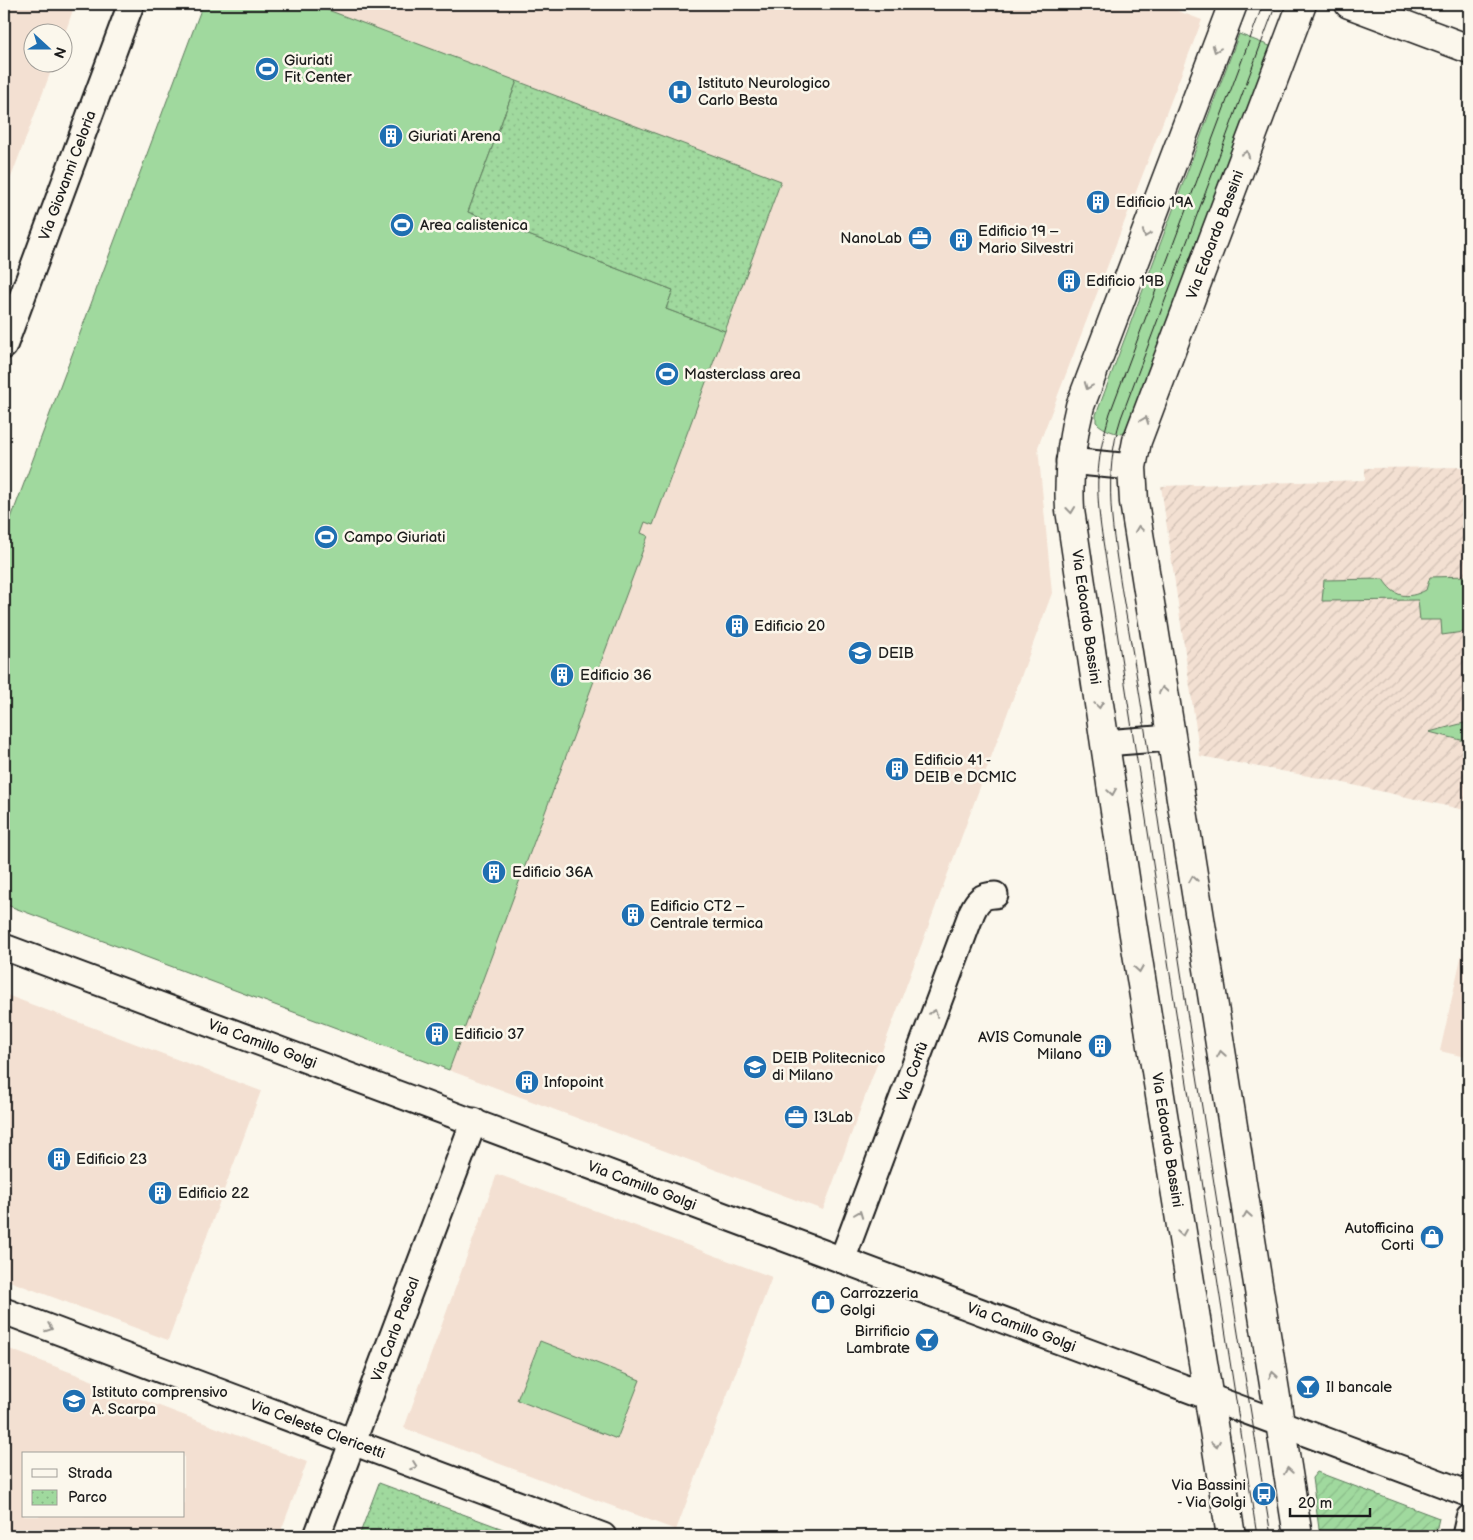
<svg xmlns="http://www.w3.org/2000/svg" width="1473" height="1540" font-family="'Balsamiq Sans',sans-serif">
	<style>
		.built { fill: #f3e0d2; fill-rule: evenodd }
		.industrial { fill: url(#industrial-furrows) }
		.grass { fill: #a0d99e; stroke: #5e7a5d }
		.park { fill: url(#park-dots); stroke: #5e7a5d }
		.garden { fill: url(#garden-furrows); stroke: #5e7a5d }
		.lines { fill: none; stroke-linecap: round; stroke-linejoin: round }
		.minor-casing { stroke: #1c1c1c; stroke-width: 29 }
		.tertiary-casing { stroke: #1c1c1c; stroke-width: 31 }
		.minor { stroke: #fbf7ec; stroke-width: 25 }
		.tertiary { stroke: #fbf7ec; stroke-width: 28 }
		.tram { stroke: #1c1c1c; stroke-width: 1 }
		.oneway { stroke: #97948e }
		.labels { text-anchor: middle; dominant-baseline: central; stroke-width: 5; stroke-linejoin: round; paint-order: stroke }
		.poi-label { font-size: 15px; fill: #1c1c1c; stroke: #fbf7ec; text-anchor: start }
		.street-label { font-size: 15px; fill: #1c1c1c; stroke: #fbf7ec }
	</style>
	<defs>
		<pattern id="industrial-furrows" width="10" height="10" patternUnits="userSpaceOnUse" patternTransform="scale(1.25)"><rect width="10" height="10" fill="#f3e0d2"/><path d="M-1 1l2-2M0 10L10 0M9 11l2-2" fill="none" stroke="#d0c0b4"/></pattern>
		<pattern id="park-dots" width="8" height="8" patternUnits="userSpaceOnUse" patternTransform="scale(1.25)"><rect width="8" height="8" fill="#a0d99e"/><path d="M2 2h.1M6 6h.1" fill="none" stroke="#89ba88" stroke-width="1.8" stroke-linecap="round"/></pattern>
		<pattern id="garden-furrows" width="10" height="10" patternUnits="userSpaceOnUse" patternTransform="scale(1.25)"><rect width="10" height="10" fill="#a0d99e"/><path d="M-1 1l2-2M0 10L10 0M9 11l2-2" fill="none" stroke="#89ba88"/></pattern>
	</defs>
	<rect width="100%" height="100%" fill="#fbf7ec"/>
	<filter id="ink" filterUnits="userSpaceOnUse"><feTurbulence type="fractalNoise" baseFrequency=".02" numOctaves="2"/><feDisplacementMap in="SourceGraphic" scale="10" xChannelSelector="R" yChannelSelector="G"/><feConvolveMatrix kernelMatrix="1 2 1 2 8 2 1 2 1" color-interpolation-filters="sRGB"/></filter>
	<g filter="url(#ink)">
		<path class="built" d="M 4,4 L 75,4 L 63,39 L 62,32 L 32,32 L 32,62 L 54,63 L 4,196 Z
			M 203,4 L 1159,4 L 1202,20 L 1038,447 L 1052,593 L 823,1210 L 4,904 L 4,535 Z
			M 1469,922 L 1469,1058 L 1440,1051 Z
			M 4,994 L 261,1091 L 168,1340 L 4,1279 Z
			M 497,1174 L 772,1277 L 676,1530 L 404,1428 Z
			M 4,1347 L 307,1462 L 279,1536 L 4,1536 ZM 24,1454 L 184,1454 L 184,1516 L 24,1516 Z"/>
		<path class="industrial" d="M 1469,467 L 1469,811 L 1335,781 L 1200,756 L 1161,486 L 1365,480 L 1365,468 Z"/>
		<path class="grass" d="M 203,4 L 312,4 L 517,81 L 468,212 L 673,290 L 666,309 L 725,331 L 653,525 L 645,522 L 641,533 L 648,536 L 449,1070 L 4,904 L 4,537 Z
			M 1239,34 L 1275,48 L 1128,434 C 1118,435 1103,430 1096,422 L 1096,415 Z
			M 1469,576 L 1469,628 L 1463,632 L 1442,635 L 1441,620 L 1420,620 L 1418,600 L 1322,601 L 1324,580 L 1383,579 C 1394,597 1407,600 1426,590 L 1430,577 Z
			M 1468,722 L 1469,742 L 1429,732 Z
			M 540,1341 L 640,1380 L 617,1439 L 517,1400 Z"/>
		<path class="park" d="M 517,81 L 781,181 L 725,331 L 666,309 L 673,290 L 468,212 Z
			M 379,1483 L 522,1536 L 359,1536 Z"/>
		<path class="garden" d="M 1317,1472 L 1439,1518 L 1435,1536 L 1320,1536 L 1312,1478 Z"/>
		<g class="lines">
			<g class="minor-casing">
				<g id="minor">
					<path id="s1" d="M 4,346 L 131,4"/>
					<path d="M 1069,461 L 1132,467"/>
					<path d="M 1105,743 L 1170,738"/>
					<path id="s2" d="M 4,947 L 1469,1494"/>
					<path id="s3" d="M 842,1260 L 972,912 C 977,901 982,895 995,895"/>
					<path id="s4" d="M 4,1311 L 603,1536"/>
					<path id="s5" d="M 317,1536 L 474,1121"/>
					<path d="M 1465,1536 L 1469,1518"/>
				</g>
			</g>
			<g class="tertiary-casing">
				<g id="tertiary">
					<path d="M 1349,4 L 1469,49"/>
					<path d="M 1231,1536 L 1127,891 L 1070,510 C 1068,474 1071,441 1080,406 L 1233,4"/>
					<path id="s6" d="M 1298,1536 L 1134,502 L 1132,467 L 1137,441 L 1302,4"/>
				</g>
			</g>
			<use href="#minor" class="minor"/>
			<use href="#tertiary" class="tertiary"/>
			<path class="tram" d="M 1257,1536 L 1101,528 C 1095,482 1097,457 1110,413 L 1263,4
				M 1271,1536 C 1228,1272 1185,1008 1147,744 C 1140,693 1131,642 1122,592 C 1113,533 1102,476 1121,418 L 1276,4"/>
		</g>
		<defs><path id="oneway-chevron" d="M-2-3.5L2.5 0L-2 3.5" fill="none" stroke-width="1.6" stroke-linecap="round" stroke-linejoin="round" transform="scale(1.25)"/></defs>
		<g class="oneway">
			<use href="#oneway-chevron" transform="translate(1216 49) rotate(111)"/>
			<use href="#oneway-chevron" transform="translate(1246 154) rotate(-69)"/>
			<use href="#oneway-chevron" transform="translate(1146 234) rotate(111)"/>
			<use href="#oneway-chevron" transform="translate(1088 386) rotate(111)"/>
			<use href="#oneway-chevron" transform="translate(1145 420) rotate(-69)"/>
			<use href="#oneway-chevron" transform="translate(1071 510) rotate(84)"/>
			<use href="#oneway-chevron" transform="translate(1139 529) rotate(-98)"/>
			<use href="#oneway-chevron" transform="translate(1163 690) rotate(-99)"/>
			<use href="#oneway-chevron" transform="translate(1099 705) rotate(82)"/>
			<use href="#oneway-chevron" transform="translate(1112 792) rotate(81)"/>
			<use href="#oneway-chevron" transform="translate(1193 879) rotate(-99)"/>
			<use href="#oneway-chevron" transform="translate(1139 969) rotate(81)"/>
			<use href="#oneway-chevron" transform="translate(934 1013) rotate(-69)"/>
			<use href="#oneway-chevron" transform="translate(1221 1054) rotate(-99)"/>
			<use href="#oneway-chevron" transform="translate(859 1214) rotate(-69)"/>
			<use href="#oneway-chevron" transform="translate(1247 1215) rotate(-99)"/>
			<use href="#oneway-chevron" transform="translate(1182 1233) rotate(81)"/>
			<use href="#oneway-chevron" transform="translate(49 1328) rotate(21)"/>
			<use href="#oneway-chevron" transform="translate(1273 1375) rotate(-99)"/>
			<use href="#oneway-chevron" transform="translate(1216 1444) rotate(81)"/>
			<use href="#oneway-chevron" transform="translate(414 1466) rotate(20)"/>
			<use href="#oneway-chevron" transform="translate(1288 1471) rotate(-99)"/>
		</g>
	</g>
	<defs>
		<g id="stadium-disc" transform="scale(1.25)"><circle r="9.5" fill="#1f6fb2" stroke="#fbf7ec"/><path d="M0-5a6.5 5 0 1 0 0 10a6.5 5 0 1 0 0-10ZM-3.5-1.8h7v3.6h-7Z" fill="#fff"/></g>
		<g id="hospital-disc" transform="scale(1.25)"><circle r="9.5" fill="#1f6fb2" stroke="#fbf7ec"/><path d="M-5-5h3v3.5h4V-5h3V5h-3V1.5h-4V5h-3Z" fill="#fff"/></g>
		<g id="building-disc" transform="scale(1.25)"><circle r="9.5" fill="#1f6fb2" stroke="#fbf7ec"/><path d="M-4-6H4V6H1V3H-1V6H-4ZM-2.5-4.3h1.7v1.8h-1.7ZM.8-4.3h1.7v1.8H.8ZM-2.5-1h1.7V.8h-1.7ZM.8-1h1.7V.8H.8Z" fill="#fff"/></g>
		<g id="office-disc" transform="scale(1.25)"><circle r="9.5" fill="#1f6fb2" stroke="#fbf7ec"/><path d="M-6-3h4V-5.5h4V-3h4V5H-6ZM-1-4.5V-3h2v-1.5ZM-6 0V1H6V0Z" fill="#fff"/></g>
		<g id="university-disc" transform="scale(1.25)"><circle r="9.5" fill="#1f6fb2" stroke="#fbf7ec"/><path d="M0-5L7-2L0 1L-7-2ZM-4 1L0 2.5L4 1V4Q0 6-4 4Z" fill="#fff"/></g>
		<g id="shop-disc" transform="scale(1.25)"><circle r="9.5" fill="#1f6fb2" stroke="#fbf7ec"/><path d="M-5-2.5h2.3a2.7 3.5 0 0 1 5.4 0H5L5.5 6h-11ZM-1.5-2.5h3a1.5 2.3 0 0 0-3 0Z" fill="#fff"/></g>
		<g id="bar-disc" transform="scale(1.25)"><circle r="9.5" fill="#1f6fb2" stroke="#fbf7ec"/><path d="M-6-5H6L.8 .8V4.5H3.5V6h-7V4.5H-.8V.8Z" fill="#fff"/></g>
		<g id="school-disc" transform="scale(1.25)"><circle r="9.5" fill="#1f6fb2" stroke="#fbf7ec"/><path d="M0-5L7-2L0 1L-7-2ZM-4 1L0 2.5L4 1V4Q0 6-4 4Z" fill="#fff"/></g>
		<g id="bus-disc" transform="scale(1.25)"><circle r="9.5" fill="#1f6fb2" stroke="#fbf7ec"/><path d="M-5-6H5V4H4V6H2V4H-2V6H-4V4H-5ZM-3.5-4V0h7V-4ZM-3.5 1.2v1.5H-2V1.2ZM2 1.2v1.5H3.5V1.2Z" fill="#fff"/></g>
	</defs>
	<g fill-rule="evenodd">
		<use href="#stadium-disc" x="267" y="69"/>
		<use href="#hospital-disc" x="680" y="92"/>
		<use href="#building-disc" x="391" y="136"/>
		<use href="#building-disc" x="1098" y="202"/>
		<use href="#stadium-disc" x="402" y="225"/>
		<use href="#office-disc" x="920" y="238"/>
		<use href="#building-disc" x="961" y="240"/>
		<use href="#building-disc" x="1069" y="281"/>
		<use href="#stadium-disc" x="667" y="374"/>
		<use href="#stadium-disc" x="326" y="537"/>
		<use href="#building-disc" x="737" y="626"/>
		<use href="#university-disc" x="860" y="653"/>
		<use href="#building-disc" x="562" y="675"/>
		<use href="#building-disc" x="897" y="769"/>
		<use href="#building-disc" x="494" y="872"/>
		<use href="#building-disc" x="633" y="915"/>
		<use href="#building-disc" x="437" y="1034"/>
		<use href="#building-disc" x="1100" y="1046"/>
		<use href="#university-disc" x="755" y="1067"/>
		<use href="#building-disc" x="527" y="1082"/>
		<use href="#office-disc" x="796" y="1117"/>
		<use href="#building-disc" x="59" y="1159"/>
		<use href="#building-disc" x="160" y="1193"/>
		<use href="#shop-disc" x="1432" y="1237"/>
		<use href="#shop-disc" x="823" y="1302"/>
		<use href="#bar-disc" x="927" y="1340"/>
		<use href="#bar-disc" x="1308" y="1387"/>
		<use href="#school-disc" x="74" y="1401"/>
		<use href="#bus-disc" x="1264" y="1494"/>
	</g>
	<g class="labels">
		<g class="poi-label">
			<text x="284" y="60">Giuriati<tspan x="284" dy="17">Fit Center</tspan></text>
			<text x="698" y="83">Istituto Neurologico<tspan x="698" dy="17">Carlo Besta</tspan></text>
			<text x="408" y="136">Giuriati Arena</text>
			<text x="1116" y="202">Edificio 19A</text>
			<text x="420" y="225">Area calistenica</text>
			<text x="978" y="231">Edificio 19 –<tspan x="978" dy="17">Mario Silvestri</tspan></text>
			<text x="902" y="238" text-anchor="end">NanoLab</text>
			<text x="1086" y="281">Edificio 19B</text>
			<text x="684" y="374">Masterclass area</text>
			<text x="344" y="537">Campo Giuriati</text>
			<text x="754" y="626">Edificio 20</text>
			<text x="878" y="653">DEIB</text>
			<text x="580" y="675">Edificio 36</text>
			<text x="914" y="760">Edificio 41 -<tspan x="914" dy="17">DEIB e DCMIC</tspan></text>
			<text x="512" y="872">Edificio 36A</text>
			<text x="650" y="906">Edificio CT2 –<tspan x="650" dy="17">Centrale termica</tspan></text>
			<text x="454" y="1034">Edificio 37</text>
			<text x="1082" y="1037" text-anchor="end">AVIS Comunale<tspan x="1082" dy="17">Milano</tspan></text>
			<text x="772" y="1058">DEIB Politecnico<tspan x="772" dy="17">di Milano</tspan></text>
			<text x="544" y="1082">Infopoint</text>
			<text x="814" y="1117">I3Lab</text>
			<text x="76" y="1159">Edificio 23</text>
			<text x="178" y="1193">Edificio 22</text>
			<text x="1414" y="1228" text-anchor="end">Autofficina<tspan x="1414" dy="17">Corti</tspan></text>
			<text x="840" y="1293">Carrozzeria<tspan x="840" dy="17">Golgi</tspan></text>
			<text x="910" y="1331" text-anchor="end">Birrificio<tspan x="910" dy="17">Lambrate</tspan></text>
			<text x="1326" y="1387">Il bancale</text>
			<text x="92" y="1392">Istituto comprensivo<tspan x="92" dy="17">A. Scarpa</tspan></text>
			<text x="1246" y="1485" text-anchor="end">Via Bassini<tspan x="1246" dy="17">- Via Golgi</tspan></text>
		</g>
		<g class="street-label">
			<text stroke="none"><textPath href="#s1" startOffset="182">Via Giovanni Celoria</textPath></text>
			<text stroke="none"><textPath href="#s6" startOffset="1329">Via Edoardo Bassini</textPath></text>
			<text transform="translate(1086 617) rotate(82)">Via Edoardo Bassini</text>
			<text stroke="none"><textPath href="#s2" startOffset="276">Via Camillo Golgi</textPath></text>
			<text stroke="none"><textPath href="#s3" startOffset="201">Via Corfù</textPath></text>
			<text transform="translate(1167 1140) rotate(81)">Via Edoardo Bassini</text>
			<text stroke="none"><textPath href="#s2" startOffset="681">Via Camillo Golgi</textPath></text>
			<text stroke="none"><textPath href="#s2" startOffset="1086">Via Camillo Golgi</textPath></text>
			<text stroke="none"><textPath href="#s5" startOffset="221">Via Carlo Pascal</textPath></text>
			<text stroke="none"><textPath href="#s4" startOffset="335">Via Celeste Clericetti</textPath></text>
		</g>
	</g>
	<rect width="1473" height="1540" fill="none" stroke="#fbf7ec" stroke-width="20"/>
	<rect x="10" y="10" width="1453" height="1520" fill="none" stroke="#1c1c1c" stroke-width="2" filter="url(#ink)"/>
	<rect x="22" y="1452" width="162" height="65" fill="#fbf7ec" stroke="#a29f99"/>
	<rect x="32" y="1469" width="25" height="8" fill="#fbf7ec" stroke="#a29f99"/>
	<text x="68" y="1478" font-size="15" fill="#1c1c1c">Strada</text>
	<rect x="32" y="1490" width="25" height="15" fill="url(#park-dots)" stroke="#a29f99"/>
	<text x="68" y="1502" font-size="15" fill="#1c1c1c">Parco</text>
	<g transform="translate(48 48) rotate(111)"><circle r="24" fill="#fbf7ec" stroke="#a29f99"/>
	<path d="M0-4L9 19L0 12L-9 19Z" fill="#1f6fb2"/>
	<text y="-8" font-size="14" font-weight="bold" text-anchor="middle" fill="#1c1c1c">N</text>
	</g>
	<path d="M1290 1508v8h80v-8" fill="none" stroke="#1c1c1c" stroke-width="2.5"/>
	<text x="1298" y="1508" font-size="15" fill="#1c1c1c" stroke="#fbf7ec" stroke-width="4" paint-order="stroke">20 m</text>
</svg>
